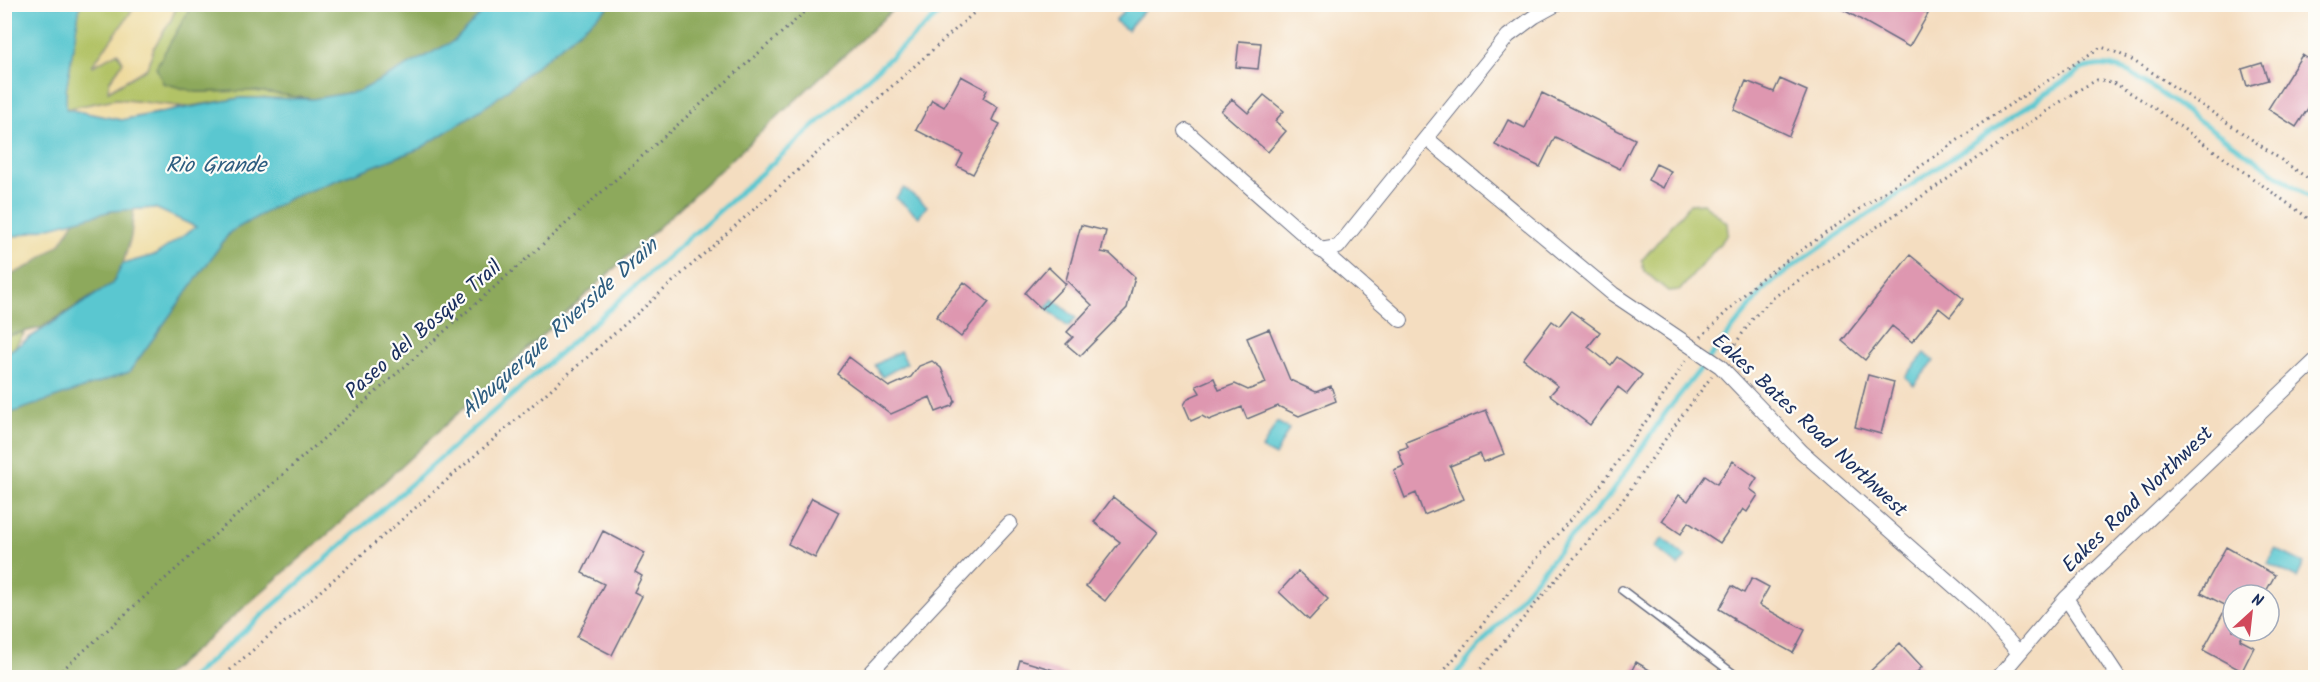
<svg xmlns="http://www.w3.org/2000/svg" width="2320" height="682" font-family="Kalam,sans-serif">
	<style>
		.green { fill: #b2c366; stroke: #667962; stroke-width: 1.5 }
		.forest { fill: #8da95b; stroke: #546c5c; stroke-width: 1.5 }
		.sand { fill: #eeda9e; stroke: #84847e; stroke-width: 1.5 }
		.water { fill: #5ac7d0; stroke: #3a7b97; stroke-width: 1.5 }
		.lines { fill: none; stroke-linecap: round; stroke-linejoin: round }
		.stream { stroke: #5ac7d0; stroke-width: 5 }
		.building { fill: #de97b0 }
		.lane-casing { stroke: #676c80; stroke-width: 10 }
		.street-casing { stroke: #676c80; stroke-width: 16 }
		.path { stroke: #676c80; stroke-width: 3; stroke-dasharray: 1.5 4.5; stroke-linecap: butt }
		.lane { stroke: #fff; stroke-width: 7 }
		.street { stroke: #fff; stroke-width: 14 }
		.labels { text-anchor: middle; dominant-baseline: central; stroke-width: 4.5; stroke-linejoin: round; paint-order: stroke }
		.street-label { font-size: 21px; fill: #1b2f5e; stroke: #fdfcf7 }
		.water-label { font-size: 22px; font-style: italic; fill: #2e5d80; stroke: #fdfcf7 }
	</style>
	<rect width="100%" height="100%" fill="#fdfcf7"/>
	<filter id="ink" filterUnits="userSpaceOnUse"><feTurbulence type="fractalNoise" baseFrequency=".0167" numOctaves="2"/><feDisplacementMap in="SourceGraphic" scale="12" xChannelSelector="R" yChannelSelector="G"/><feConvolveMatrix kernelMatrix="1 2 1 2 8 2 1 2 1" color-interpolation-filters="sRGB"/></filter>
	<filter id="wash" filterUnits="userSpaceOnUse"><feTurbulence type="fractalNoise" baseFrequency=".008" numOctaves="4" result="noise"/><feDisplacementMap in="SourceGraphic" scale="24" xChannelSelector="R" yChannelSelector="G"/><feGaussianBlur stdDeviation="1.35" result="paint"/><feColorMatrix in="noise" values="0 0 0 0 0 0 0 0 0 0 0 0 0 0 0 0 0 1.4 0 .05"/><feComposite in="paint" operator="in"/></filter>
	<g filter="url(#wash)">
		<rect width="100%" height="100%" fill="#f4ddc0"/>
		<path class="green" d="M 80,4 L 137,5 L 92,66 L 117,52 L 123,62 L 109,82 L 109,91 L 147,68 L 154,47 L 171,20 L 177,5 L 189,4 L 196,92 L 255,91 L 313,99 L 241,98 L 185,107 L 116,99 L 66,109 L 66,91 Z
			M 1703,203 L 1727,223 L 1728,234 L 1680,290 L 1668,291 L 1644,271 L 1642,260 L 1690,204 Z
			M 25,332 L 14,348 L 5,354 L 5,336 Z"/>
		<path class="forest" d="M 189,5 L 490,5 L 454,41 L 360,91 L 313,99 L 255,91 L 196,92 L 163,83 L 156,67 L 189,10 Z
			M 611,5 L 898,5 L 328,534 L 164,677 L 5,677 L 4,415 L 129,372 L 230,232 L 290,198 L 421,148 L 491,103 Z
			M 134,209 L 131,237 L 123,264 L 112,284 L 41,328 L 5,336 L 5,278 L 31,265 L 60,244 L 75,220 L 111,211 Z"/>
		<path class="sand" d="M 137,4 L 177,5 L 171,20 L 154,47 L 147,68 L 108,91 L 109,83 L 123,62 L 118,52 L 91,67 Z
			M 116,99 L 185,107 L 121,120 L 66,109 Z
			M 155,208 L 197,227 L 155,255 L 123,264 L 131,237 L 134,209 Z
			M 75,220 L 60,244 L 31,265 L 5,278 L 5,239 Z"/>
		<path class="water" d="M 5,4 L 80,5 L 66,91 L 66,109 L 121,120 L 241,98 L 313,99 L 360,91 L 454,41 L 490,5 L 611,5 L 491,103 L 421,148 L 290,198 L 230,232 L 129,372 L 5,415 L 5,354 L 112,284 L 123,264 L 155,255 L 196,227 L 155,208 L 111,211 L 5,239 Z
			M 1129,5 L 1149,5 L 1127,30 L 1115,21 Z
			M 904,188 L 927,206 L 919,217 L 896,198 Z
			M 1053,299 L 1076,318 L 1068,327 L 1046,308 Z
			M 900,351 L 907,363 L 882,377 L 875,365 Z
			M 1925,353 L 1934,361 L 1914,385 L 1905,377 Z
			M 1277,422 L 1289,429 L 1275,456 L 1262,449 Z
			M 1663,538 L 1686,557 L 1678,566 L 1655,547 Z
			M 2275,549 L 2304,563 L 2297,578 L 2268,564 Z"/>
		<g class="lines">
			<path class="stream" d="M 191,678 L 621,299 L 950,4
				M 1453,678 L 1564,545 L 1609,496 L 1666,412 L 1765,288 L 1803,259 L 2082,69 C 2101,63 2112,65 2131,73 L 2316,202"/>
		</g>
		<g id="blocks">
			<path class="building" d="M 1833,4 L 1910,4 L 1928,14 L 1909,47 Z
				M 1239,41 L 1261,43 L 1258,69 L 1236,67 Z
				M 2302,55 L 2316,64 L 2316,96 L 2296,127 L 2268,109 Z
				M 2262,63 L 2268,80 L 2247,86 L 2242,69 Z
				M 961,76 L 987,90 L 983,98 L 998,107 L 992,120 L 1000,124 L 973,174 L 957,166 L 963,154 L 916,130 L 932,100 L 944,107 Z
				M 1780,79 L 1807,91 L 1789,136 L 1734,110 L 1746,81 L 1774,92 Z
				M 1542,93 L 1635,139 L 1620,169 L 1555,137 L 1540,167 L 1495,145 L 1508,120 L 1525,128 Z
				M 1264,95 L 1284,111 L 1275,121 L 1286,131 L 1268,152 L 1221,111 L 1232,99 L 1248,113 Z
				M 1656,164 L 1671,171 L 1663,188 L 1648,180 Z
				M 1081,225 L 1106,231 L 1101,252 L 1110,254 L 1135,277 L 1127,308 L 1080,356 L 1066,344 L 1073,337 L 1067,332 L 1092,305 L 1066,280 Z
				M 1910,255 L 1964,299 L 1950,317 L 1939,308 L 1912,342 L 1892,326 L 1865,360 L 1842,341 Z
				M 1048,267 L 1066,284 L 1042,309 L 1025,293 Z
				M 964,282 L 989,302 L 961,337 L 936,317 Z
				M 1571,311 L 1600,332 L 1588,347 L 1611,365 L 1617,357 L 1642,375 L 1627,394 L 1618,387 L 1590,425 L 1550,395 L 1558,386 L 1523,359 L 1552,321 L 1559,326 Z
				M 1269,329 L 1290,380 L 1316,392 L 1331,386 L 1336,401 L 1299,416 L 1278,406 L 1247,419 L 1242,407 L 1209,420 L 1202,416 L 1191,421 L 1184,405 L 1188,398 L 1200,393 L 1196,386 L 1214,378 L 1219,390 L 1235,384 L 1248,390 L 1266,383 L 1247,338 Z
				M 849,357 L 889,387 L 911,377 L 919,366 L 932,361 L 941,368 L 955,401 L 952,406 L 936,412 L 930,397 L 891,414 L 837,374 Z
				M 1868,375 L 1894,382 L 1881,434 L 1855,427 Z
				M 1486,410 L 1504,454 L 1484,462 L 1480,454 L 1450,466 L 1464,499 L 1424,515 L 1416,493 L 1405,498 L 1394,470 L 1404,466 L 1398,450 L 1408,447 L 1406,442 Z
				M 1733,461 L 1757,478 L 1750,489 L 1758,495 L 1747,512 L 1743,509 L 1720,543 L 1688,522 L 1681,534 L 1662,521 L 1679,495 L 1688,501 L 1705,476 L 1717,484 Z
				M 1113,497 L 1158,532 L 1105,601 L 1086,586 L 1120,542 L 1094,522 Z
				M 812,498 L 839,512 L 815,558 L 788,544 Z
				M 603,531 L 645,553 L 635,572 L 642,576 L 634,592 L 642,596 L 612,655 L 577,637 L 604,584 L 582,573 Z
				M 2226,547 L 2275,575 L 2264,595 L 2233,595 L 2233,631 L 2245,631 L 2240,640 L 2254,647 L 2242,671 L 2203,650 L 2227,606 L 2201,593 Z
				M 1298,571 L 1328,599 L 1309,620 L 1279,592 Z
				M 1752,578 L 1769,587 L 1759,605 L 1805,630 L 1793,653 L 1733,620 L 1734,618 L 1719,609 L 1732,586 L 1744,593 Z
				M 1900,643 L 1922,667 L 1911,678 L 1863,678 Z
				M 1020,660 L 1067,674 L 1066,678 L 1015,678 Z
				M 1636,662 L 1663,678 L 1628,678 Z"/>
		</g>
	</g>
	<g filter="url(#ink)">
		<use href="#blocks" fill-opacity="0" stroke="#676c80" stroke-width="1.5"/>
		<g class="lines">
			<g class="lane-casing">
				<path id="lane" d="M 1622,590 L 1739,678"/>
			</g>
			<g class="street-casing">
				<path id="street" d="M 1186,131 L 1401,320
					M 1426,138 L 1613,294 L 1720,366 L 1802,452 L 1981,610 L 2019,653
					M 1320,250 L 1338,247 L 1508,36 L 1535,16 L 1557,4
					M 2066,598 L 2119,678
					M 865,678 L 1010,523
					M 1998,678 L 2066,598 L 2316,360"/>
			</g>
			<path class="path" d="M 1701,337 L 1759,280 L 1995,114 L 2101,47 C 2128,55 2150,71 2174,87 C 2222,118 2268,151 2316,184
				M 1728,354 L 1754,317 L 1774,297 L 2075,92 L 2097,80 L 2116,84 L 2150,105 L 2304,215 L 2316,227
				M 53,678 L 814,4
				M 221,678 L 640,311 L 984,4
				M 1438,678 L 1553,539 L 1599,488 L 1658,404 L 1686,360
				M 1473,678 L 1622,501 L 1678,421 L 1712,376"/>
			<use href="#lane" class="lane"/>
			<use href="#street" class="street"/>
		</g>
	</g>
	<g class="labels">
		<g class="street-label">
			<text transform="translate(424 330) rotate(-41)">Paseo del Bosque Trail</text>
			<text transform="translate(1809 426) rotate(43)">Eakes Bates Road Northwest</text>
			<text transform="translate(2138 500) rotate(-44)">Eakes Road Northwest</text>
		</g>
		<g class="water-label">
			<text x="216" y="166">Rio Grande</text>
			<text transform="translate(560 329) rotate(-42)">Albuquerque Riverside Drain</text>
		</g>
	</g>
	<rect width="2320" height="682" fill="none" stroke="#fdfcf7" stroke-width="24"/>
	<g transform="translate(2251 613) rotate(27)"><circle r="28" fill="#fdfcf7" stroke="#a3aaba" stroke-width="1.5"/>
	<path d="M0-4.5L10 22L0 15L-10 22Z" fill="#d1495b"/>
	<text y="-9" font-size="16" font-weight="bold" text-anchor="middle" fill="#1b2f5e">N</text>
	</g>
</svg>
